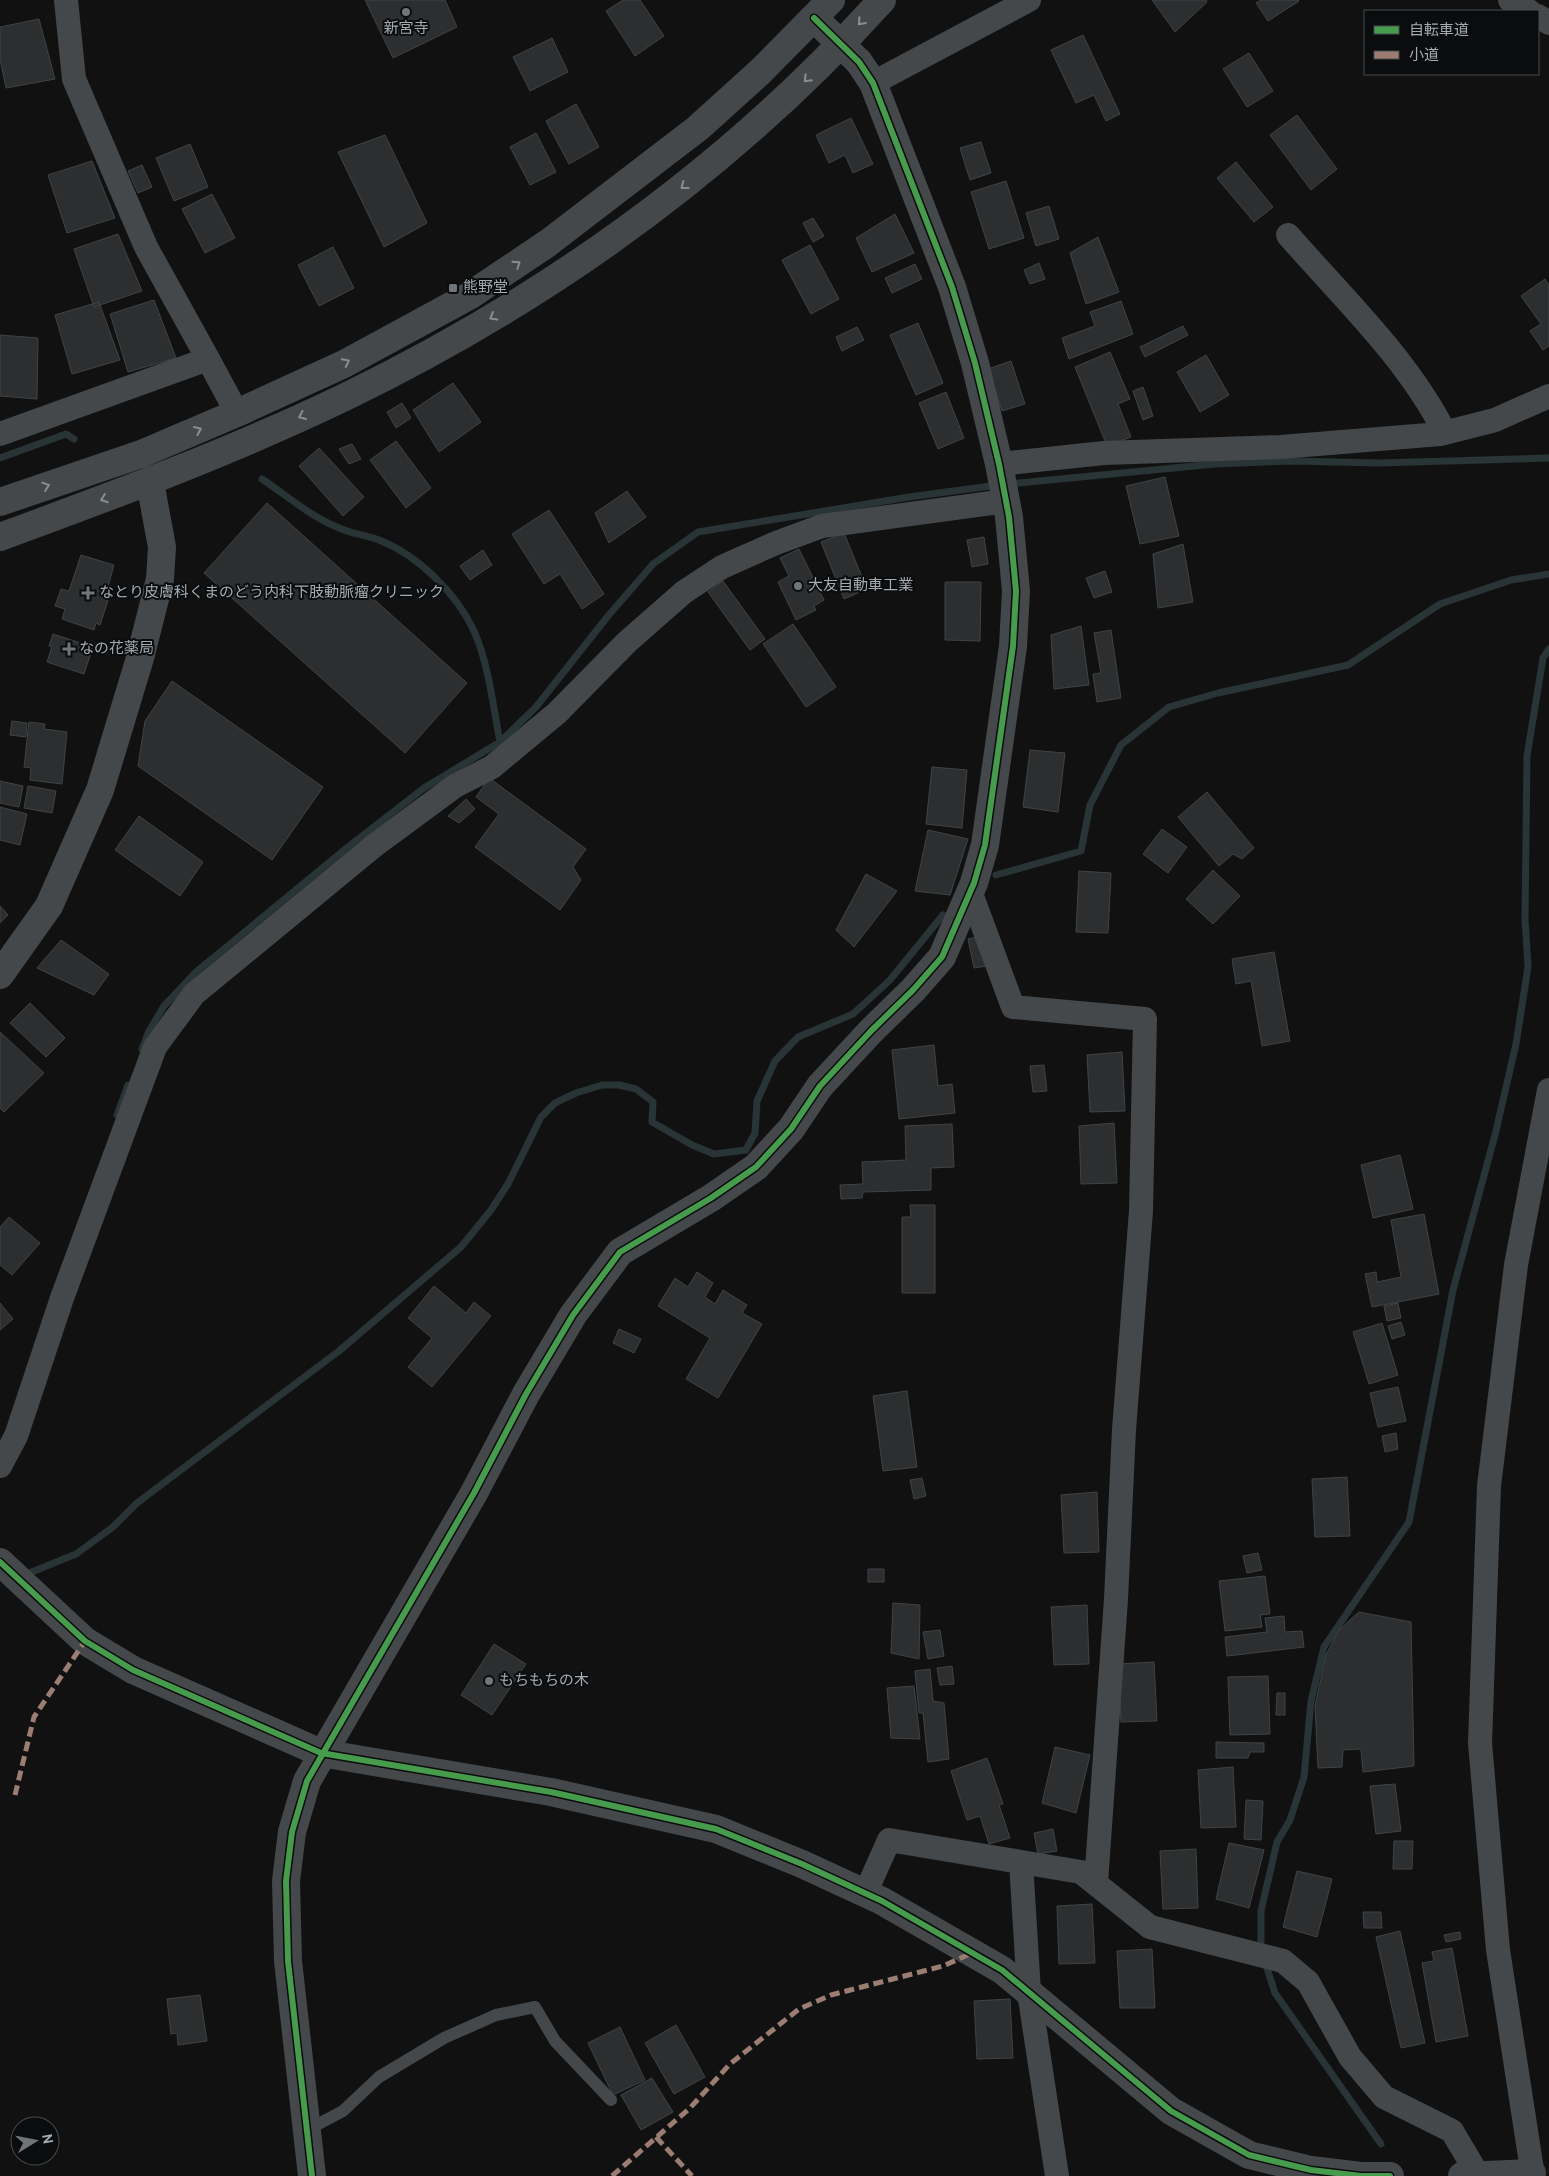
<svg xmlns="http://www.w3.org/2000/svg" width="1549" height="2176" font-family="Overpass,'Noto Sans JP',sans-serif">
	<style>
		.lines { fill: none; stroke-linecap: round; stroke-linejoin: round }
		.stream { stroke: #283436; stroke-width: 7 }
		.building { fill: #2d2e2f; stroke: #404344 }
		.service { stroke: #45484a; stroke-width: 12 }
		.minor { stroke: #45484a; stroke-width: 24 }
		.tertiary { stroke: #45484a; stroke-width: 28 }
		.quiet { stroke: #9b7d72; stroke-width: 5; stroke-dasharray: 10 5; stroke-linecap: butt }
		.cycleway-casing { stroke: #0b0c0d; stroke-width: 9 }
		.cycleway { stroke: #469c4c; stroke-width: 6 }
		.oneway { stroke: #868e93 }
		.poi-dot { fill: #6f767a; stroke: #0b0c0d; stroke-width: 2 }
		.labels { text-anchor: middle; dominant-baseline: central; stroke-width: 4; stroke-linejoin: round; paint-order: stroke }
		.poi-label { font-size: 15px; fill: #a2acb2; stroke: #0b0c0d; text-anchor: start }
	</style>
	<rect width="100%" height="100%" fill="#111"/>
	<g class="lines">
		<path class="stream" d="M 0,458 L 66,434 L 74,439
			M 262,479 C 286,495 311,517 339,528 C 352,534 366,535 379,540 C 418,555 457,594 474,631 C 489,665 493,706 500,742
			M 1009,484 L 1215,464 L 1292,461 L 1379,463 L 1549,458
			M 996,875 L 1081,851 L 1090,805 L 1121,745 L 1169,707 L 1218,693 L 1348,665 L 1440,604 L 1511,580 L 1549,574
			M 142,1049 L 149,1031 L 164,1006 L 196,972 L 348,847 L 424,788 L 500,742 L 536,707 L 608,616 L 653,564 L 698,532 L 909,497 L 998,485
			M 117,1115 L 128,1085
			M 22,1576 L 76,1554 L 113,1527 L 137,1503 L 339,1351 L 461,1247 L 491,1210 L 508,1184 L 541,1117 L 555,1103 L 576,1093 L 602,1085 L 619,1085 L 636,1089 L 653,1102 L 652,1122 L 692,1145 L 714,1154 L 746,1150 L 755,1133 L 757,1101 L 775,1061 L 798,1037 L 853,1014 L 890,980 L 943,915
			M 1261,1942 L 1261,1911 L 1277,1842 L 1290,1820 L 1304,1777 L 1311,1701 L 1324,1647 L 1409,1522 L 1453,1290 L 1495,1135 L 1516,1044 L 1528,967 L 1525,919 L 1527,756 L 1543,658 L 1549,649
			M 1265,1962 L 1275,1993 L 1381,2144"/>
	</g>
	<path class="building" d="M 365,0 L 445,0 L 457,27 L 393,58 Z
		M 623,0 L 640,0 L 664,36 L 635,56 L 606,11 Z
		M 1152,0 L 1206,0 L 1207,2 L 1175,32 Z
		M 1261,0 L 1298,0 L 1299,1 L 1268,21 L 1256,3 Z
		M 39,19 L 55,79 L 6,88 L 0,59 L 0,27 Z
		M 1083,35 L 1120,114 L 1106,121 L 1094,95 L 1076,103 L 1051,50 Z
		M 552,38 L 568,72 L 530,91 L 513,57 Z
		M 1249,53 L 1273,91 L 1247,107 L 1223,69 Z
		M 576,104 L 599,147 L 569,164 L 546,121 Z
		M 1297,115 L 1337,169 L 1311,190 L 1270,135 Z
		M 851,118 L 873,164 L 853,173 L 845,155 L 829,163 L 816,135 Z
		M 536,133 L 556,172 L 530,185 L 510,147 Z
		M 385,135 L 427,223 L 384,247 L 338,152 Z
		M 981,142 L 991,173 L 970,180 L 960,148 Z
		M 190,144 L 208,187 L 174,201 L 156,158 Z
		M 92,161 L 115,218 L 67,233 L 48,175 Z
		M 1236,162 L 1273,207 L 1254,222 L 1217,178 Z
		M 142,165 L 152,187 L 138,193 L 128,171 Z
		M 1006,181 L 1024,238 L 989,249 L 971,192 Z
		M 212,194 L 235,238 L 205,253 L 182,209 Z
		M 1049,206 L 1059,239 L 1036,246 L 1026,213 Z
		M 895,214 L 914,253 L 872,272 L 856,238 Z
		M 813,218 L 824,236 L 813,242 L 803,223 Z
		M 118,234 L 142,291 L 94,307 L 74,249 Z
		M 1098,237 L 1119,292 L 1086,304 L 1070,253 Z
		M 810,245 L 839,299 L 811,314 L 782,260 Z
		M 333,247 L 354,288 L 319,306 L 298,265 Z
		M 1039,263 L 1045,279 L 1030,284 L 1024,270 Z
		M 915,264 L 922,279 L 892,293 L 885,278 Z
		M 1545,279 L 1549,285 L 1549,346 L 1543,350 L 1530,331 L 1541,324 L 1521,296 Z
		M 154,300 L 176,358 L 128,372 L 110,314 Z
		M 1121,301 L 1133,334 L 1069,359 L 1062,338 L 1095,326 L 1090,312 Z
		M 99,302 L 120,360 L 72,374 L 55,315 Z
		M 918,323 L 943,383 L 916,395 L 890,335 Z
		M 1183,326 L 1188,335 L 1145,357 L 1140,347 Z
		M 857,327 L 864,340 L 842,351 L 836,337 Z
		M 0,335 L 38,338 L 37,399 L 0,396 Z
		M 1110,352 L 1130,399 L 1118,404 L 1131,437 L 1107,446 L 1075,367 Z
		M 1206,355 L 1229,395 L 1200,412 L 1177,372 Z
		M 1011,361 L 1025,404 L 1002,411 L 988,369 Z
		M 453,383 L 481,422 L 439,452 L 413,410 Z
		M 1143,387 L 1153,416 L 1143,420 L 1133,391 Z
		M 946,392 L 964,438 L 938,449 L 919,403 Z
		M 402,403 L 411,418 L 396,428 L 387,412 Z
		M 396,441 L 431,488 L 406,508 L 370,460 Z
		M 352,444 L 361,459 L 349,464 L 339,449 Z
		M 319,448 L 364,497 L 343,516 L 299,466 Z
		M 1165,477 L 1179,536 L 1140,544 L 1126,486 Z
		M 627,491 L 646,517 L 609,543 L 595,513 Z
		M 267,503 L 467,683 L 405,753 L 204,573 Z
		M 549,510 L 604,594 L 582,609 L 560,574 L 544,584 L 512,534 Z
		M 844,533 L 867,589 L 844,599 L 821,542 Z
		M 984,537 L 988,564 L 972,567 L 967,540 Z
		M 1183,544 L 1193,602 L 1158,608 L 1153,554 Z
		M 799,549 L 824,600 L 814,606 L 816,610 L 796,620 L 778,582 L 789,576 L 780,558 Z
		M 483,550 L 492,565 L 470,580 L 460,566 Z
		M 81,555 L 114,565 L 107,590 L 111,591 L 100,625 L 96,623 L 94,630 L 62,619 L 65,609 L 55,606 L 61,589 L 69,591 Z
		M 1105,571 L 1112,592 L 1094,598 L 1086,578 Z
		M 723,581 L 765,639 L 750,650 L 708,592 Z
		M 945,582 L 981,582 L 980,641 L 945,640 Z
		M 793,624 L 836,687 L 806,707 L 763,644 Z
		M 1081,626 L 1089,685 L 1054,689 L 1051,635 Z
		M 1111,630 L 1121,698 L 1097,702 L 1093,674 L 1101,673 L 1094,633 Z
		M 53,634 L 93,647 L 84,674 L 47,662 L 52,647 L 49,646 Z
		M 172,681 L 323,787 L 272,860 L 138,766 L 145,721 Z
		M 12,721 L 27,723 L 26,737 L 10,735 Z
		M 29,722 L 45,724 L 44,729 L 67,732 L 62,784 L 30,780 L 31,768 L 24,767 Z
		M 1030,750 L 1065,753 L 1058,812 L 1023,807 Z
		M 932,767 L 967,770 L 962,828 L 926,824 Z
		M 489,778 L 586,849 L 573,867 L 581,880 L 560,910 L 475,847 L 499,814 L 476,797 Z
		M 0,781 L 23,786 L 19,807 L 0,803 Z
		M 28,786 L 56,791 L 52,813 L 24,808 Z
		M 1207,792 L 1254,848 L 1242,859 L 1233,854 L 1219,866 L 1178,817 Z
		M 466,799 L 475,809 L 459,823 L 448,816 Z
		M 0,807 L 27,814 L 20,845 L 0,840 Z
		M 139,816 L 203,862 L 180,896 L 115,850 Z
		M 1162,829 L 1187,847 L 1168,873 L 1143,854 Z
		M 928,830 L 968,839 L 950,895 L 915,891 Z
		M 1213,870 L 1240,896 L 1213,924 L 1186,899 Z
		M 1079,871 L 1111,873 L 1108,933 L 1076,932 Z
		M 866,874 L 897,891 L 854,947 L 836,930 Z
		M 0,906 L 8,915 L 0,923 Z
		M 981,936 L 987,966 L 974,968 L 968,939 Z
		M 61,940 L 109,974 L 94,995 L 37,968 Z
		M 1274,952 L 1290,1041 L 1262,1046 L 1251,981 L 1236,984 L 1232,959 Z
		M 30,1003 L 65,1038 L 46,1057 L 10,1023 Z
		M 0,1032 L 44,1073 L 4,1112 L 0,1108 Z
		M 934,1045 L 938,1086 L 952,1084 L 955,1113 L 899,1119 L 892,1050 Z
		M 1122,1052 L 1125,1111 L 1090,1112 L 1087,1055 Z
		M 1044,1065 L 1047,1091 L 1033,1092 L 1030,1066 Z
		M 1114,1123 L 1117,1183 L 1081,1184 L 1079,1126 Z
		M 952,1124 L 954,1167 L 931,1168 L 931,1190 L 863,1192 L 862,1198 L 841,1199 L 840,1185 L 863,1184 L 862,1162 L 906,1160 L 905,1126 Z
		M 1400,1155 L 1413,1209 L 1373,1218 L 1361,1165 Z
		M 910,1205 L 935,1205 L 935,1293 L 902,1293 L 902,1217 L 911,1217 Z
		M 1424,1214 L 1439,1294 L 1372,1307 L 1365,1274 L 1376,1272 L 1377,1282 L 1401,1277 L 1391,1220 Z
		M 9,1217 L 40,1243 L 12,1275 L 0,1265 L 0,1227 Z
		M 697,1272 L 713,1283 L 705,1297 L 715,1304 L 723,1290 L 747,1305 L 742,1313 L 762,1324 L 718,1398 L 686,1379 L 710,1338 L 658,1306 L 675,1278 L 688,1287 Z
		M 434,1286 L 466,1313 L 474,1302 L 491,1316 L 432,1387 L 408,1367 L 432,1338 L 408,1318 Z
		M 0,1303 L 13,1319 L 0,1330 Z
		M 1398,1303 L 1401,1318 L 1387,1321 L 1384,1306 Z
		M 1401,1322 L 1405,1335 L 1392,1339 L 1388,1326 Z
		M 1382,1323 L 1398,1375 L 1369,1384 L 1353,1332 Z
		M 619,1329 L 641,1339 L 634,1353 L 613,1343 Z
		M 1398,1387 L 1406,1421 L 1378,1427 L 1370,1393 Z
		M 907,1391 L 917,1467 L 883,1471 L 873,1396 Z
		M 1396,1433 L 1398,1449 L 1385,1452 L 1382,1436 Z
		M 1347,1477 L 1350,1536 L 1315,1537 L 1312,1479 Z
		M 922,1478 L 926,1496 L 914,1499 L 910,1480 Z
		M 1097,1492 L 1099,1552 L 1064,1553 L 1061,1495 Z
		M 1258,1553 L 1262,1570 L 1247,1573 L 1243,1556 Z
		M 868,1569 L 884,1569 L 884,1582 L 868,1582 Z
		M 1265,1576 L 1270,1614 L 1260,1615 L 1262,1627 L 1225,1631 L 1219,1581 Z
		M 893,1603 L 920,1605 L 919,1659 L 891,1653 Z
		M 1087,1605 L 1089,1664 L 1054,1665 L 1051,1607 Z
		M 1359,1612 L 1411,1622 L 1414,1766 L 1363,1772 L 1361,1749 L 1343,1750 L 1342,1767 L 1318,1768 L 1315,1706 L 1326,1655 L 1339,1630 Z
		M 1284,1616 L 1285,1632 L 1302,1631 L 1304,1647 L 1227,1656 L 1225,1637 L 1267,1632 L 1265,1618 Z
		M 940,1630 L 944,1656 L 928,1659 L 923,1632 Z
		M 494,1644 L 526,1664 L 492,1715 L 461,1695 Z
		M 1154,1662 L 1157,1721 L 1121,1722 L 1118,1664 Z
		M 952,1666 L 954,1684 L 940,1685 L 937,1668 Z
		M 930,1669 L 933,1701 L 944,1703 L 949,1759 L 928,1762 L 923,1713 L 919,1713 L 915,1671 Z
		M 1268,1676 L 1270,1734 L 1230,1735 L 1228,1677 Z
		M 914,1686 L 920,1739 L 891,1738 L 887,1688 Z
		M 1277,1693 L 1285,1693 L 1285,1715 L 1276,1715 Z
		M 1216,1742 L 1264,1743 L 1264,1752 L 1250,1752 L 1248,1758 L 1216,1758 Z
		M 1055,1747 L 1090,1755 L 1076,1813 L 1042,1803 Z
		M 987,1758 L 1003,1804 L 999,1805 L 1010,1838 L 989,1844 L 980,1816 L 967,1820 L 951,1771 Z
		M 1233,1767 L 1236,1827 L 1201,1828 L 1198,1770 Z
		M 1395,1784 L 1401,1831 L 1376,1834 L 1370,1786 Z
		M 1246,1800 L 1263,1801 L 1261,1840 L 1244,1839 Z
		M 1053,1829 L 1057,1851 L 1038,1854 L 1034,1833 Z
		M 1394,1841 L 1413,1841 L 1412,1869 L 1393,1869 Z
		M 1229,1843 L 1264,1850 L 1249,1908 L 1216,1899 Z
		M 1196,1849 L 1198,1908 L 1163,1909 L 1160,1851 Z
		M 1297,1871 L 1332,1879 L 1317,1937 L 1283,1927 Z
		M 1092,1904 L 1095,1963 L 1059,1964 L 1057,1906 Z
		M 1363,1912 L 1381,1912 L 1382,1928 L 1364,1928 Z
		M 1400,1931 L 1425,2043 L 1401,2048 L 1376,1937 Z
		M 1460,1932 L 1461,1939 L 1446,1942 L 1444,1935 Z
		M 1452,1948 L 1468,2036 L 1436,2042 L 1422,1963 L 1434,1961 L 1432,1952 Z
		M 1152,1949 L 1155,2008 L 1120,2008 L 1117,1951 Z
		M 200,1995 L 207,2041 L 178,2045 L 177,2033 L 171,2034 L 167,1999 Z
		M 1010,1999 L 1013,2058 L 977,2059 L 974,2001 Z
		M 676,2025 L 705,2077 L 674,2094 L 645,2043 Z
		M 620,2027 L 645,2080 L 613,2095 L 588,2043 Z
		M 652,2078 L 673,2112 L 641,2130 L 621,2095 Z"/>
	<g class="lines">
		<path class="service" d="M 307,2130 L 343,2111 L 379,2077 L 444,2038 L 496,2015 L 535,2007 L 555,2041 L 611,2100"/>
		<path class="minor" d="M 66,0 L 74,79 L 146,247 L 208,359
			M 1510,0 L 1529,11
			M 1538,16 L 1549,23
			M 873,83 L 1029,0
			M 1288,235 C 1343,298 1407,358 1445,433
			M 0,434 L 208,359 L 237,413
			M 999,464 L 1104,453 L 1281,447 L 1440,434 L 1495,420 L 1549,396
			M 970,891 L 1013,1007 L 1145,1019 L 1141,1211 L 1124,1430 L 1116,1599 L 1096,1883
			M 0,1466 L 16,1436 L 62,1298 L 155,1047 L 194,994 L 375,845 L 455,786 L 492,767 L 557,713 L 627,642 L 684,592 L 722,567 L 776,543 L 822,526 L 1006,501
			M 1021,1862 L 1029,1992 L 1057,2176
			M 865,1894 L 889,1840 L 1081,1872 L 1150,1927 L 1283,1961 L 1308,1982 L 1350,2057 L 1384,2097 L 1452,2131 L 1478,2175
			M 1533,2176 L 1498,1950 L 1480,1743 L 1489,1486 L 1516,1265 L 1549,1090"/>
		<path class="tertiary" d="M 0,502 L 141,454 L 237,413 L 344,364 L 469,296 L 548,243 L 698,128 L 761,71 L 831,0
			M 0,537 C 117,494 233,451 345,397 C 547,299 731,167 882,0
			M 0,975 L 49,906 L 100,790 L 140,658 L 160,579 L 162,547 L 150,482
			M 0,1562 L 85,1641 L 133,1670 L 321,1753 L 551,1792 L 716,1829 L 802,1864 L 882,1901 L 1002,1970 L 1171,2111 L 1249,2155 L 1311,2170 L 1361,2176 L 1390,2176
			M 312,2176 L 288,1961 L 286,1881 L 292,1832 L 307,1781 L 474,1493 L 526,1394 L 573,1315 L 620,1252 L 711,1198 L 756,1167 L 791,1129 L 820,1086 L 871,1031 L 913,990 L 942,957 L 974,883 L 985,845 L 1013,646 L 1016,591 L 1009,517 L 999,464 L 975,363 L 952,287 L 873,83 L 859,62 L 814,18
			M 1462,2176 L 1532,2173"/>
		<path class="quiet" d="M 15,1795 L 34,1717 L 85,1641
			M 656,2137 L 692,2176
			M 612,2176 L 690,2108 L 730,2064 L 799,2009 L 831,1995 L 943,1966 L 972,1953"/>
		<g class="cycleway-casing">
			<path id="cycleway" d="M 0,1562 L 85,1641 L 133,1670 L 321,1753 L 551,1792 L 716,1829 L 802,1864 L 882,1901 L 1002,1970 L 1171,2111 L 1249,2155 L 1311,2170 L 1361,2176 L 1390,2176
				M 312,2176 L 288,1961 L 286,1881 L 292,1832 L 307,1781 L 474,1493 L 526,1394 L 573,1315 L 620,1252 L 711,1198 L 756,1167 L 791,1129 L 820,1086 L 871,1031 L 913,990 L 942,957 L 974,883 L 985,845 L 1013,646 L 1016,591 L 1009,517 L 999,464 L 975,363 L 952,287 L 873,83 L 859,62 L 814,18"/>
		</g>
		<use href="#cycleway" class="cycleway"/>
	</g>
	<defs><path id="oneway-chevron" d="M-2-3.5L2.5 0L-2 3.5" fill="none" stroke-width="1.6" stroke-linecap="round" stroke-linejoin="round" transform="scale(1.25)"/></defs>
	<g class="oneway">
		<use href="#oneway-chevron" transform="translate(861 22) rotate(132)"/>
		<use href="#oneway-chevron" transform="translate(807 79) rotate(135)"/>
		<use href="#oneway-chevron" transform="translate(684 186) rotate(142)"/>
		<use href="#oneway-chevron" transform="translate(517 264) rotate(-34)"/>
		<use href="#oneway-chevron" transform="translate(493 317) rotate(150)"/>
		<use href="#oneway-chevron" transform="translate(346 362) rotate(-27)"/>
		<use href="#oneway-chevron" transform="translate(302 416) rotate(156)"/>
		<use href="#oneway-chevron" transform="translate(198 430) rotate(-23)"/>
		<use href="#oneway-chevron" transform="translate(46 486) rotate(-19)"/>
		<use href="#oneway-chevron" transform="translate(104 499) rotate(160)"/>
	</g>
	<g class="poi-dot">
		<circle cx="406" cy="12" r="5"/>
		<rect x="448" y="283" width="10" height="10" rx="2.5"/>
		<circle cx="798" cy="586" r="5"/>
		<path d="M85.5 585.5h5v5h5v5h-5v5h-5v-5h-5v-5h5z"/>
		<path d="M66.5 641.5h5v5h5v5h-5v5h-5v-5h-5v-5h5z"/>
		<circle cx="489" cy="1681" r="5"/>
	</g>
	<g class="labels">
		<g class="poi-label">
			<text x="406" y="29" text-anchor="middle">新宮寺</text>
			<text x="463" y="288">熊野堂</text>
			<text x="808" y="586">大友自動車工業</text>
			<text x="99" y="593">なとり皮膚科くまのどう内科下肢動脈瘤クリニック</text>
			<text x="79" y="649">なの花薬局</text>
			<text x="499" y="1681">もちもちの木</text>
		</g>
	</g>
	<rect x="1364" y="10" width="175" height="65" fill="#0b0c0d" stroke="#474c4f"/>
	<rect x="1374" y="26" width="25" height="8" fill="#469c4c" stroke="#474c4f"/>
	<text x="1409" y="35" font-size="15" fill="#a2acb2">自転車道</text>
	<rect x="1374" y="51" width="25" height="8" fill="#9b7d72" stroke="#474c4f"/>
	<text x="1409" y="60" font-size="15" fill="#a2acb2">小道</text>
	<g transform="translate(35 2141) rotate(80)"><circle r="24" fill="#0b0c0d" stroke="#474c4f"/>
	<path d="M0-4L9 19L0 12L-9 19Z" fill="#6f767a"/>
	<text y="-8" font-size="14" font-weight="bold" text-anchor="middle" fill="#a2acb2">N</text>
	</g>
</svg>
